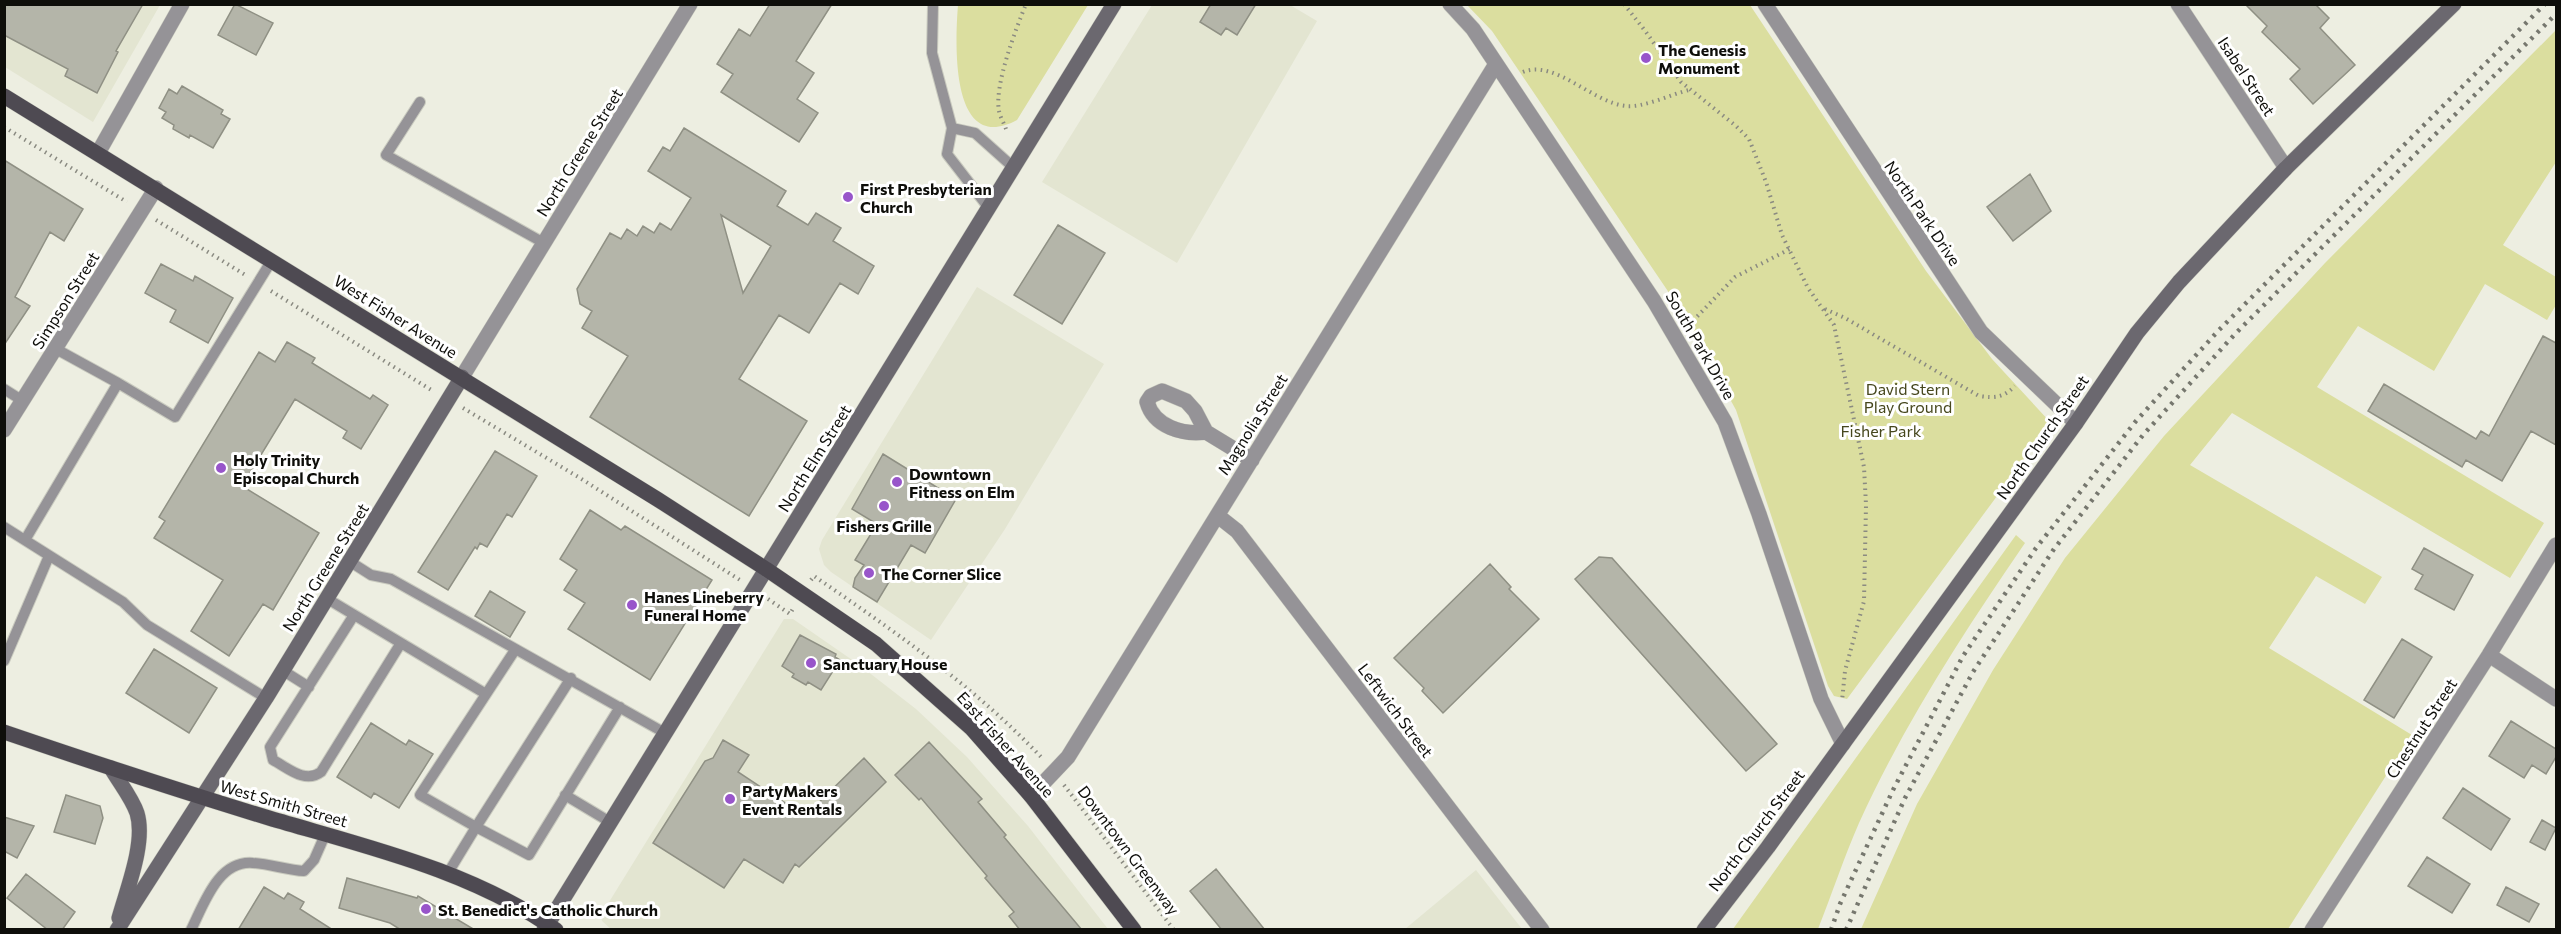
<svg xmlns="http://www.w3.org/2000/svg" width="2561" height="934" font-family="Commissioner,sans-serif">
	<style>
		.built { fill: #e3e5d1 }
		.green { fill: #dbde9f }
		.building { fill: #b4b5a9; stroke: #8f9084; stroke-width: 1.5; fill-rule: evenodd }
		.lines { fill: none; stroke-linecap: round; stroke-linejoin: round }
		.lane-casing { stroke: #c9cabf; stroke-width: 12 }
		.street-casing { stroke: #c9cabf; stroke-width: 16 }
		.secondary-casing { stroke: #c9cabf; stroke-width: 16 }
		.primary-casing { stroke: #c9cabf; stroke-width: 16 }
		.path { stroke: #8a8a81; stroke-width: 4; stroke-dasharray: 1.5 4.5; stroke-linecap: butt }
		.lane { stroke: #959397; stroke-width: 10 }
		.street { stroke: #959397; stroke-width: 15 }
		.secondary { stroke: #6b686f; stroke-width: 15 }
		.primary { stroke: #4e4a52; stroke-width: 15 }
		.rail { stroke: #76776e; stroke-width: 4.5; stroke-dasharray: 3 6; stroke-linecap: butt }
		.poi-dot { fill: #9855ca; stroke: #fff; stroke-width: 2 }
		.labels { text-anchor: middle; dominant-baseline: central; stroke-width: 6; stroke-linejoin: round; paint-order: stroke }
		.poi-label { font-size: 16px; font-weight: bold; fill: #0e0e0a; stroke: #fff; text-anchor: start }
		.street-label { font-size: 16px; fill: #0e0e0a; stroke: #fff }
		.park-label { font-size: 16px; fill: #46471d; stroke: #fff }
	</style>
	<rect width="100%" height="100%" fill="#edeee1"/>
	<path class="built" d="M 4,5 L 160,5 L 93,122 L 5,67 Z
		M 1152,5 L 1290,5 L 1317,21 L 1177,263 L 1042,182 Z
		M 977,287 L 1104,364 L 1005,529 L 931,640 L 831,572 L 824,565 L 819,549 L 822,540 Z
		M 784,619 L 793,619 L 858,664 L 916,709 L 967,757 L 1028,826 L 1108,929 L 612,930 L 602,921 L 601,915 Z
		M 1476,870 L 1522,929 L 1405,929 Z"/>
	<path class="green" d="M 958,5 L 1088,5 L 1017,120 C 950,156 955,43 958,5 Z
		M 1467,5 L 1750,5 L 1926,271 L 1992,359 L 2051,423 L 1847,699 L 1834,696 L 1828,686 L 1736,410 L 1682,312 L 1492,31 Z
		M 2556,30 L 2556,162 L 2503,245 L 2556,277 L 2556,305 L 2547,320 L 2485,284 L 2434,371 L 2358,326 L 2317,387 L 2544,523 L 2510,578 L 2232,413 L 2190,465 L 2382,577 L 2365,604 L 2316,576 L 2269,648 L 2412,735 L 2288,929 L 1861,929 L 1917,804 L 1993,670 L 2065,558 L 2164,436 L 2325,263 Z
		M 2016,535 L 2025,543 C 1964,632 1904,724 1859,823 C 1844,857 1832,894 1818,929 L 1733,929 Z"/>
	<path class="building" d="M 4,4 L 143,4 L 116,51 L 118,52 L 97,93 L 65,76 L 68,69 L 4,35 Z
		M 235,4 L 273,23 L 256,55 L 218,35 Z
		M 770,4 L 832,4 L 796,61 L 814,73 L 797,99 L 818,113 L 799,142 L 721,92 L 733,74 L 717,64 L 739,29 L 750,36 Z
		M 1211,4 L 1256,4 L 1237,35 L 1226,28 L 1221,35 L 1200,22 Z
		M 2245,4 L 2315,4 L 2329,18 L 2320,28 L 2355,65 L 2313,104 L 2290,79 L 2300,69 L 2262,32 L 2267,26 Z
		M 182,86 L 223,110 L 221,114 L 230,119 L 213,148 L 190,135 L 189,138 L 173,129 L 174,125 L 162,118 L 166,112 L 159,108 L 169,89 L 177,94 Z
		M 684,128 L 786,191 L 777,206 L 808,225 L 816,213 L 841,228 L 833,241 L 874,266 L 858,294 L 840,283 L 809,333 L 779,315 L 739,379 L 807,421 L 749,516 L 590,417 L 628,356 L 582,328 L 592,311 L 580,304 L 577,289 L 610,233 L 621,239 L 627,229 L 637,236 L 643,226 L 654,233 L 660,223 L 671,230 L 691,198 L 648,171 L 663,147 L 670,151 ZM 721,215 L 771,246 L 743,293 Z
		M 4,160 L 83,209 L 64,241 L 50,232 L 15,297 L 30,306 L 4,345 Z
		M 2030,174 L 2051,211 L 2013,241 L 1987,207 Z
		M 1058,225 L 1105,253 L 1062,324 L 1014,295 Z
		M 161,264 L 193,281 L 195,276 L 233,298 L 208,343 L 170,322 L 176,310 L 145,293 Z
		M 2543,336 L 2556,343 L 2556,445 L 2531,431 L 2502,481 L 2466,460 L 2462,467 L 2368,411 L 2384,384 L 2476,439 L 2481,431 L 2489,436 Z
		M 287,342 L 315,358 L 312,363 L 370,399 L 373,395 L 388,405 L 361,449 L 343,438 L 347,431 L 295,399 L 242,486 L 319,533 L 273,610 L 263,604 L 229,656 L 191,631 L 223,580 L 154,538 L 165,521 L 159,517 L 259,352 L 275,362 Z
		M 495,451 L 537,476 L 512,517 L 507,514 L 487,547 L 480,543 L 477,549 L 475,547 L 448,590 L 418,572 Z
		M 883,454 L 956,499 L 925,553 L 911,545 L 877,602 L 853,587 L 855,578 L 864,565 L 855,560 L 877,524 L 852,509 Z
		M 590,510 L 621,530 L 625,526 L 712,580 L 650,680 L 568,629 L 585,603 L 564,590 L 577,570 L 560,559 Z
		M 2424,548 L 2473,575 L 2454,610 L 2415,589 L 2423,575 L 2412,569 Z
		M 1599,557 L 1612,558 L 1777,744 L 1746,771 L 1575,579 Z
		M 1490,564 L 1511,587 L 1509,589 L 1539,619 L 1443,713 L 1422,691 L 1424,688 L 1394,658 Z
		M 490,591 L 525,612 L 510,637 L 475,616 Z
		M 800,635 L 836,654 L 835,657 L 840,660 L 821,690 L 808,682 L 806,685 L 792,677 L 794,674 L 782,666 Z
		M 2402,639 L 2432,657 L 2394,718 L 2364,700 Z
		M 154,649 L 217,688 L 189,733 L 126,693 Z
		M 2511,721 L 2556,749 L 2556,757 L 2546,774 L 2532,765 L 2524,778 L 2489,756 Z
		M 371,723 L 406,745 L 409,740 L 433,754 L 399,808 L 374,793 L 371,798 L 337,777 Z
		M 723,740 L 749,755 L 738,772 L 805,816 L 864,758 L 886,782 L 799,867 L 795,864 L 783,883 L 744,859 L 724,888 L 653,843 L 705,761 L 713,758 Z
		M 929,742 L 982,799 L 978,802 L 1006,835 L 1004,837 L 1082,930 L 1020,930 L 1009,916 L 1014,912 L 985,878 L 987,876 L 921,798 L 919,800 L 895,775 Z
		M 2463,788 L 2510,819 L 2491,850 L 2443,818 Z
		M 66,795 L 100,806 L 103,818 L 95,844 L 54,832 Z
		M 4,817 L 34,826 L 17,858 L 4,851 Z
		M 2542,820 L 2556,828 L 2545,850 L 2530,842 Z
		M 2427,857 L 2470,884 L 2452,913 L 2408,886 Z
		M 1216,869 L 1265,930 L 1222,930 L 1190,891 Z
		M 26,874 L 75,912 L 62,930 L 48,930 L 7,898 Z
		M 347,878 L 417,898 L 418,896 L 475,930 L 401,930 L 390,923 L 339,908 Z
		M 264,887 L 284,899 L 288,893 L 304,902 L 300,909 L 333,930 L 238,930 Z
		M 2506,887 L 2539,904 L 2529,922 L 2497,905 Z"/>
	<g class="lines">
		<g class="lane-casing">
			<path id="lane" d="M 933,4 L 932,53 L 952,128 L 947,154 L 988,207
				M 420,102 L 386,155 L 544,243
				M 952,128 L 975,133 L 1013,167
				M 118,383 L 175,417 L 272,260
				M 4,389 L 23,401
				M 4,527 L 123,602 L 147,625 L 266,698
				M 25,540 L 118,383 L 56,349
				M 349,561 L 371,575 L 391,579 L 665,733
				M 326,598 L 486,694
				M 354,615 L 270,747 L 273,760 C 288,768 305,784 321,772 L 401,643
				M 515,650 L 420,795 L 476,827 L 571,678
				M 4,661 L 49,556
				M 282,670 L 309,687
				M 565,795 L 610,822
				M 448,873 L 476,827 L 529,855 L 620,707
				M 191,930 C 204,904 218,860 253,863 C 270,864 287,870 304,871 L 314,860 L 325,835"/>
		</g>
		<g class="street-casing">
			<path id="street" d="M 1450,4 L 1473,29 L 1654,301 L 1725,422 L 1759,514 L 1821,699 L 1843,744
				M 1765,4 L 1981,332 L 2076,423
				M 2178,4 L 2286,168
				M 98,153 L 182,4
				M 462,377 L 690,4
				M 4,430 L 156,188
				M 1206,432 C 1183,435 1154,427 1147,402 L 1151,396 L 1162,391 L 1186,401 L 1195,411 L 1206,432 L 1252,460
				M 1218,516 L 1237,531 L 1542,930
				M 2489,655 L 2556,699
				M 1031,796 L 1068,757 L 1496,64
				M 2312,930 L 2489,655 L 2556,545"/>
		</g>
		<g class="secondary-casing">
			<path id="secondary" d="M 111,768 C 119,782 132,798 137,813 C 146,842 127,889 119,918
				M 117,930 L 266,698 L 462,377
				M 544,930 L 1114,4
				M 1704,930 L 1768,847 L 2076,423 L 2137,333 L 2179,282 L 2286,168 L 2454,4"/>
		</g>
		<g class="primary-casing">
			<path id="primary" d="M 4,96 L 657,499 L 766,569 L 876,644 L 972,729 L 1031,796 L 1134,930
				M 4,732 C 92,762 180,791 269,818 C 367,847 470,870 556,930"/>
		</g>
		<path class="path" d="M 1624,4 L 1646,32 L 1681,82 L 1736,126 L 1749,139 L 1766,182 L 1782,235 L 1808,288 L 1834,325 L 1864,467 L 1866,505 L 1864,601 L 1845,671 L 1842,701
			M 1523,72 C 1555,59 1593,103 1626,106 C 1643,108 1672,94 1689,90
			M 4,127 L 127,202
			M 1006,129 C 1004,123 1000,117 999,111 C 994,85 1016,29 1026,4
			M 156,220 L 247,276
			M 271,291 L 433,391
			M 1825,309 L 1845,318 L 1979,396 C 1995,398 2003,398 2015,386
			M 1689,325 L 1735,277 L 1790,249
			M 463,408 L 580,478 L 740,580
			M 811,580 L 814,576 C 894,631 975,687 1042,758
			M 768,599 L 790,614 L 794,607
			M 1064,785 L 1174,930"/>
		<use href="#lane" class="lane"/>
		<use href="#street" class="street"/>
		<use href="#secondary" class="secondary"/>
		<use href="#primary" class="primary"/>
		<path class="rail" d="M 1831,930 L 1840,904 L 1893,790 L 1963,656 L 2036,548 L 2136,421 L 2219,330 L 2545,4
			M 1846,930 L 1905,798 L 1973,672 L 2054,549 L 2143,435 L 2235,334 L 2556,14"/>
	</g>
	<g class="poi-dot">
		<circle cx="1646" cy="58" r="6"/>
		<circle cx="848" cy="197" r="6"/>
		<circle cx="221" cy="468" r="6"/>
		<circle cx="897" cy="482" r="6"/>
		<circle cx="884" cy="506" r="6"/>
		<circle cx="869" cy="573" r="6"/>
		<circle cx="632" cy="605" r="6"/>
		<circle cx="811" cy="663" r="6"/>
		<circle cx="730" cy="799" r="6"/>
		<circle cx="426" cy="909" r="6"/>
	</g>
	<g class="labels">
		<g class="poi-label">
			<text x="1658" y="49">The Genesis<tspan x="1658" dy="18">Monument</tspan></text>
			<text x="860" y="188">First Presbyterian<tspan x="860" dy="18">Church</tspan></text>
			<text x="233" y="459">Holy Trinity<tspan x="233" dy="18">Episcopal Church</tspan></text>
			<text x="909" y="473">Downtown<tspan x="909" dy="18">Fitness on Elm</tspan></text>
			<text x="884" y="525" text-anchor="middle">Fishers Grille</text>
			<text x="881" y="573">The Corner Slice</text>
			<text x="644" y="596">Hanes Lineberry<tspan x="644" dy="18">Funeral Home</tspan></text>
			<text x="823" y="663">Sanctuary House</text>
			<text x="742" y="790">PartyMakers<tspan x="742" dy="18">Event Rentals</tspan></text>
			<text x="438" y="909">St. Benedict's Catholic Church</text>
		</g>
		<g class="street-label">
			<text transform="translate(2247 76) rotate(57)">Isabel Street</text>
			<text transform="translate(579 152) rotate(-58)">North Greene Street</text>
			<text transform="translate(1923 213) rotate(56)">North Park Drive</text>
			<text transform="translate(65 300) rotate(-58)">Simpson Street</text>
			<text transform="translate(396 316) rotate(32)">West Fisher Avenue</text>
			<text transform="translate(1701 345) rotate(60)">South Park Drive</text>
			<text transform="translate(1252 424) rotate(-58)">Magnolia Street</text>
			<text transform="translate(2042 437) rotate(-55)">North Church Street</text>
			<text transform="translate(814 458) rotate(-58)">North Elm Street</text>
			<text transform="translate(325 567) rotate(-58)">North Greene Street</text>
			<text transform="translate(1396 710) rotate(53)">Leftwich Street</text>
			<text transform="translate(2421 728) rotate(-57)">Chestnut Street</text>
			<text transform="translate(1006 744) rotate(48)">East Fisher Avenue</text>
			<text transform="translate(284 803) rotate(16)">West Smith Street</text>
			<text transform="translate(1756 830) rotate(-53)">North Church Street</text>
			<text transform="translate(1129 850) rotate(53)">Downtown Greenway</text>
		</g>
		<g class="park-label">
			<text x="1908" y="388">David Stern<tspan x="1908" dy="18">Play Ground</tspan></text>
			<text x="1881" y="430">Fisher Park</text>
		</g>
	</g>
	<rect width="2561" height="934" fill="none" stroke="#0e0e0a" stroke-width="12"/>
</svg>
